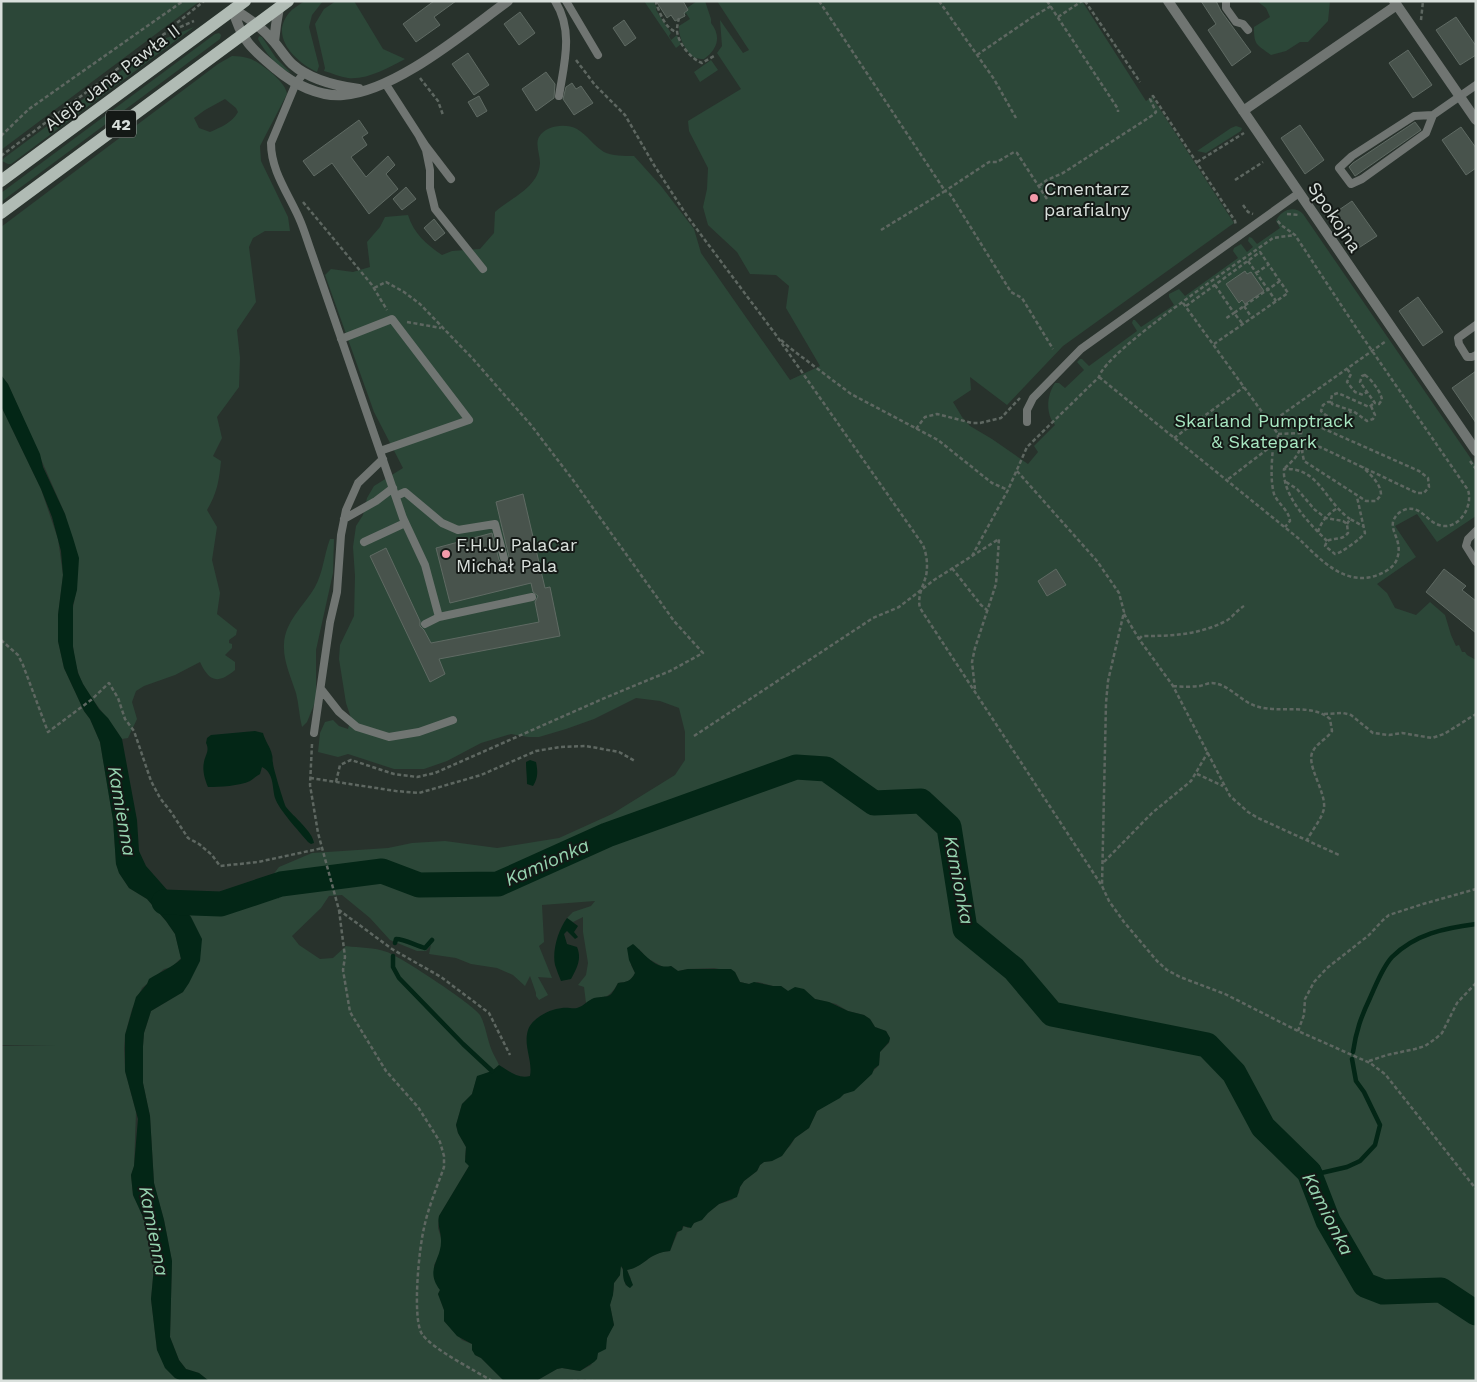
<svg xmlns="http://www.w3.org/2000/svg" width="1477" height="1382" font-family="'Work Sans',sans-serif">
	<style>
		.green { fill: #2c4738; fill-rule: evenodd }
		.water { fill: #032616 }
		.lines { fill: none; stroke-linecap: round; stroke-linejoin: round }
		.stream { stroke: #032616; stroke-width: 4.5 }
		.river { stroke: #032616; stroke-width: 25 }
		.building { fill: #48534c; stroke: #5f6a63 }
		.path { stroke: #5e6761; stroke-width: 2.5; stroke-dasharray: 4 2.5; stroke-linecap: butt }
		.service { stroke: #707572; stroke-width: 8 }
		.minor { stroke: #707572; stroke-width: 10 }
		.primary { stroke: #b0bbb4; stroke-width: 12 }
		.poi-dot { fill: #f39aa9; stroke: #141916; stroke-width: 2 }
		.labels { text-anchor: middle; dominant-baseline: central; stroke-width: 4; stroke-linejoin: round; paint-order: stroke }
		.shield { fill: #141916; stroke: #9ea4a1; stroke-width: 1 }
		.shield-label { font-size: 16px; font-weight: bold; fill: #d9e0dc }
		.street-label { font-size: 18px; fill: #d9e0dc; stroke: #141916 }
		.poi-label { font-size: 18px; fill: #d9e0dc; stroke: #141916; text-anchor: start }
		.park-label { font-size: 18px; fill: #a8e7c2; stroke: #141916 }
		.water-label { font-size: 19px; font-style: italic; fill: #96d4b0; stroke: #141916 }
	</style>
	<rect width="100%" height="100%" fill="#28322c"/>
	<path class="green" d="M 1,1 L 200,1 L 1,150 Z
		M 305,1 L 323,1 L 312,15 L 309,27 L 319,66 L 317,72 C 296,62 269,37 289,13 C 293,8 299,5 305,1 Z
		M 336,1 L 354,1 L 383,49 L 405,59 C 388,68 367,80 348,78 C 340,77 332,73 324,71 L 325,68 L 315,24 L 324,9 Z
		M 644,1 L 656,1 L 654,3 L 657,7 L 656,10 L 671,33 L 669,36 L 671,40 L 677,35 L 681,44 L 676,48 Z
		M 697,1 L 705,1 L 711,19 L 711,23 C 722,37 717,50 704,59 C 700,59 695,59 692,56 C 685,50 678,36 679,26 L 690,19 L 686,13 L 684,15 L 684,13 L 688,10 L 687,8 Z
		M 717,1 L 1082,1 L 1146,101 L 1152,97 L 1234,223 L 1063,346 L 1007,405 L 970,377 L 971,390 L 953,402 L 962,417 L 970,426 L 992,439 L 1028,464 L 1038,452 L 1034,446 L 1055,425 C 1045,413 1047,395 1055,383 L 1059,383 L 1065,388 L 1084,370 L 1077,362 L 1080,359 L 1082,359 L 1089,366 L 1137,331 L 1132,323 L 1133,320 L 1135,320 L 1141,327 L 1174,305 L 1169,297 L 1169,294 L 1179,289 L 1185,296 L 1238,258 L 1233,251 L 1234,248 L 1241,244 L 1247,252 L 1253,247 L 1248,241 L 1249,237 L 1252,238 L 1257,244 L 1280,228 L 1276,221 C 1281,210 1294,205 1303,214 L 1476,466 L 1476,516 L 1437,542 L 1417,514 L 1395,526 L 1416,557 L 1377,584 L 1387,593 L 1395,608 L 1416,615 L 1430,602 L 1445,615 L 1451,635 L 1456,646 L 1459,645 L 1462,652 L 1465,652 L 1467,655 L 1476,660 L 1476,1381 L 536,1381 L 557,1369 L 562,1368 L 580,1371 L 591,1365 L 598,1352 C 608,1349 604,1344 608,1336 C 609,1332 612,1328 614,1325 L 610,1305 L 614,1289 L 614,1283 L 620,1275 L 620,1265 C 625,1271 623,1279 626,1286 L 631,1279 L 627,1270 C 631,1268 636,1267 639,1265 C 653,1257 652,1253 670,1251 L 678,1232 L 682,1230 L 684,1226 L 688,1228 L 719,1204 L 732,1200 L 739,1193 L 740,1187 L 744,1181 L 757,1171 L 760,1165 L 764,1162 L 772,1161 L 790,1146 L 795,1138 L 809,1128 L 817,1111 L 863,1082 L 879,1065 L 880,1052 L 889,1043 L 890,1038 L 886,1031 L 875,1027 L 870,1019 L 864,1015 L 848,1011 L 836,1004 L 815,999 L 810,995 L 788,991 L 781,986 L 773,986 L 758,982 L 749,984 L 740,982 L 735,972 L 714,968 L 688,969 L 678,971 L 671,966 L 665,968 L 647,958 L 639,949 L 631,965 L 635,973 C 631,981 627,982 618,983 C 606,1005 601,992 586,1003 L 584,987 L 578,985 L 586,975 L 588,963 L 583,932 L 583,917 L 573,922 L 567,918 L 573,912 L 591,906 L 595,901 L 542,905 L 544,942 L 539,946 L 552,978 L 538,977 L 548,995 L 539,1000 L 536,996 L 536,993 L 530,976 L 525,986 L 513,975 L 497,968 L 471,964 L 456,958 L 429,954 L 431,945 L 426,951 L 417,951 L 390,940 L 370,918 L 342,895 L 329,896 L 321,908 L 292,936 L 299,945 L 320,959 L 333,958 L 346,946 C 360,948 374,947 387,952 C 401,957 474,1005 480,1015 C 486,1026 487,1039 492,1051 C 494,1056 497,1060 499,1065 L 492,1071 L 477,1077 L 472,1094 L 462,1104 L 456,1125 L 458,1133 L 466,1147 L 465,1157 L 469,1166 L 439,1216 L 438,1228 L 442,1241 L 441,1252 L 434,1265 L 434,1277 L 440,1290 L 438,1294 L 444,1310 L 444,1321 L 462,1340 L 472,1344 L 475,1355 L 481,1358 L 504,1381 L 209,1381 L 199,1373 L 186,1369 L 179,1360 L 170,1337 L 172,1261 L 164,1220 L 154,1183 L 150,1116 L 143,1083 L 143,1046 L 144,1033 L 151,1011 L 183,992 L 191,917 L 184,909 C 193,908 202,905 211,905 C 233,905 252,905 271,892 L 279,899 L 269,880 L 279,867 L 312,853 L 388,848 L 412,843 L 445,841 L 497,848 L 559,838 L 612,814 L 675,775 L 685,760 L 685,732 L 679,708 L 660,701 L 636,698 L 594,719 L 566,729 L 539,737 L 528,737 L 511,734 L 481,743 L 447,761 L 424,769 L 394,769 L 348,754 L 338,757 L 318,752 L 320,733 L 325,722 L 333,720 L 339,726 L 348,729 L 351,718 L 346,703 L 339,659 L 340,645 L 354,616 L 355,576 L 353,547 L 356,526 L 363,515 L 367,498 L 374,486 L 403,468 L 374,412 L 325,275 L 331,269 L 353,272 L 370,267 L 367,242 L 380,227 L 385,217 L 408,215 C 414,234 426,244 442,255 L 452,251 L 480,249 L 494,233 L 495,212 C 511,198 539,187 540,163 C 540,155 535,144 539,137 C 546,125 566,123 577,129 C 587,135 594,146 604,152 C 611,156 625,156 634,156 L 661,186 L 694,229 L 701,253 L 790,380 L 820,366 L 786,308 L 789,286 L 776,275 L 750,274 L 737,252 L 708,225 L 703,207 L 707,189 L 708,168 L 689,131 L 688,121 L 741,89 L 717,53 L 722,46 L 720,20 L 743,53 L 749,50 Z
		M 1257,1 L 1330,1 L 1328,21 L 1308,42 L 1300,42 L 1286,51 L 1271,55 C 1256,44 1254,45 1254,27 L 1270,17 L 1266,8 Z
		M 194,27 L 11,164 L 8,164 L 2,161 L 4,158 L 164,39 Z
		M 219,33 L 221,35 L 220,39 L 1,202 L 1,193 L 215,34 Z
		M 259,36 L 262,37 L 276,58 L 291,73 C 277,68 265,52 258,39 Z
		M 232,56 C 239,56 245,57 251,59 C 262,64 286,82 287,94 L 260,146 L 261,161 L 288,217 L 290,231 L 265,231 L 253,238 L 249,247 L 256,302 L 237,330 L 240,358 L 239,387 L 217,417 L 222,438 L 213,456 L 221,461 C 219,481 217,493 207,510 L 217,527 L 212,560 L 220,593 L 217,614 L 237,630 L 236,635 L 229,640 L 229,643 L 232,644 L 232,648 L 225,655 L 235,662 L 235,670 C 217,685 209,681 200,662 L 175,675 L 144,686 L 136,691 L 132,702 L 137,719 L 128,738 L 122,739 C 110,720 94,704 83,684 C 73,665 72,641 72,619 C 72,606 77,594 77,581 L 65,514 L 8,384 L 1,375 L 1,227 L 218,64 ZM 225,99 L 236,108 L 238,112 C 232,123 221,127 210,132 L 199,128 L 194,118 L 205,110 Z
		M 711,60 L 718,70 L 700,82 L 694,72 Z
		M 1236,126 L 1242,128 L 1241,131 L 1206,153 L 1197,151 L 1231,128 Z
		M 1,406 L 41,489 L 58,539 L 63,575 L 58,615 L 58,641 L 64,668 L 84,711 L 90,719 L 100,742 L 113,820 L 116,864 L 119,873 L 129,888 L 147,899 L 166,921 L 175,934 L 181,958 L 172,967 L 164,969 L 142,988 L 132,1009 L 125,1035 L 124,1048 L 125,1071 L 136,1112 L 134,1166 L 131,1175 L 133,1195 L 144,1219 L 149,1237 L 157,1253 L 157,1263 L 154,1267 L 151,1299 L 157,1350 L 175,1377 L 182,1381 L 1,1381 L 1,1046 L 55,1046 L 1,1045 Z
		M 330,539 L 334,539 L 333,573 L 316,650 L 316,700 L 307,722 L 302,727 C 299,716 299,704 296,693 C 291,677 283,661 284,644 C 285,621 304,606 315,587 C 323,573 324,555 330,539 Z"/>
	<path class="water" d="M 1,375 L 8,384 L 40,454 L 43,467 L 65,514 L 73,538 L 79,558 L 77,590 L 73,605 L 73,647 L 78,673 L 83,684 L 99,709 L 108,718 L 122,739 L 137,820 L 139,851 L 146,866 L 191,917 L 202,939 L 200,961 L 189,983 L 183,992 L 151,1011 L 144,1033 L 143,1046 L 143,1083 L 150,1116 L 154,1183 L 164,1220 L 172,1261 L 170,1337 L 179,1360 L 186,1369 L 199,1373 L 209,1381 L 182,1381 L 175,1378 L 165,1368 L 157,1350 L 151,1299 L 154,1267 L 157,1263 L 157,1253 L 149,1237 L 144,1219 L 133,1195 L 131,1175 L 134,1166 L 138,1119 L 125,1071 L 125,1035 L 136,997 L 147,984 L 149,979 C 160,972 171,968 181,959 L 175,934 L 166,921 L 147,899 L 129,888 L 119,873 L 116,864 L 113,820 L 100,742 L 90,719 L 84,711 L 64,668 L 58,641 L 58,615 L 63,575 L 61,551 L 52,517 L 41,489 L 1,406 Z
		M 255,731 L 263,733 C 265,741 271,748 272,755 C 273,757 272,760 273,763 C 273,768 284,803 286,807 C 293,816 313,832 314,843 L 311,844 L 308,842 C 299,831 279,810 275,798 C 272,786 274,773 262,767 L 260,774 C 256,776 253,779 250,781 C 240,786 219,787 208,787 C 205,780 202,770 204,762 C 205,755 210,751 206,743 L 207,738 L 211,735 Z
		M 530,760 L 536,762 C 538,772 538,778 533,786 L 527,784 C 527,776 526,770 526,762 Z
		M 567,918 L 578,926 L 574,932 L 578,937 L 575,939 L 567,931 L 564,934 L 567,944 L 577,947 C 582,959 577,968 571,979 L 561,981 C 559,976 557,971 555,965 C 552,951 558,930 567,918 Z
		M 633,944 C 644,953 655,970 671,966 L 678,971 L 688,969 L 731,969 L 735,972 L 740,982 L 749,984 L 754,982 L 773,986 L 781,986 L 788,991 L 795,987 L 804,989 L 815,999 L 829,1002 L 848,1011 L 864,1015 L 870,1019 L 875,1027 L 886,1031 L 890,1038 L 889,1042 L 880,1052 L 879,1065 L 874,1069 L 872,1074 L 854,1091 L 844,1094 L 840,1098 L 817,1111 L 809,1128 L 795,1138 L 782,1156 L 772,1161 L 764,1162 L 760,1165 L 757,1171 L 744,1181 L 740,1187 L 737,1197 L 719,1204 L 708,1213 L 702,1220 L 694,1223 L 691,1228 L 683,1226 L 682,1230 L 677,1232 L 670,1251 C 647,1253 645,1267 627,1270 L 633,1285 L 630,1288 C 623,1284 623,1277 623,1269 L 621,1266 L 620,1275 L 614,1283 L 613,1295 L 610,1305 L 614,1325 L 607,1338 L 606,1349 L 598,1353 L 597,1359 L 594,1362 L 580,1371 L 562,1368 L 557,1369 L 536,1381 L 504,1381 L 481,1358 L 475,1355 L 472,1350 L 472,1344 L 457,1336 L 444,1321 L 444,1310 L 438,1294 L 440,1290 C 424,1269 442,1260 441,1240 C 441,1231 437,1225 439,1216 L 469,1166 L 465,1162 L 466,1147 L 458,1133 L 456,1125 L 462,1104 L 472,1094 L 477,1076 L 492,1071 L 499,1065 C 509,1071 518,1079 530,1076 C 533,1060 523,1046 528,1030 C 532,1018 550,1009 562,1008 C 567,1007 573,1009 577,1008 C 584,1006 588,1000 594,998 C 610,995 609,1000 618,983 C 627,982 631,981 635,973 L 629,960 L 627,948 Z"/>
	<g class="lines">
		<path class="stream" d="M 395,943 L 396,939 C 405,939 416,946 425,948 L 432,940
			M 393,956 L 393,967 L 399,978 L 463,1044 L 492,1071
			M 1353,1052 C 1356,1031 1361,1017 1370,998 C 1376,985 1382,968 1392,957 C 1415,934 1445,928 1476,924
			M 1306,1168 L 1310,1165 L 1318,1167 L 1321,1173 L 1347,1167 L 1360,1161 L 1375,1145 L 1380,1125 L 1364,1092 L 1356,1081 L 1352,1059"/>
		<path class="river" d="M 164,902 L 221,904 L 281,884 L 382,871 L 419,885 L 498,884 L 607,835 L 796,767 L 826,769 L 874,803 L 921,801 L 949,827 L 965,929 L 1014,969 L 1052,1014 L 1207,1045 L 1234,1073 L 1263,1127 L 1309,1172 L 1328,1221 L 1365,1285 L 1383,1292 L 1441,1290 L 1476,1313"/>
	</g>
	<path class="building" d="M 434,1 L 456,1 L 434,17 L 440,25 L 416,42 L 403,24 Z
		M 656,1 L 683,1 L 688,10 L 684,13 L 685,16 L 675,21 L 671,15 L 667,18 Z
		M 1201,1 L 1216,1 L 1221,11 L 1251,52 L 1232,66 L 1208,30 L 1216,24 Z
		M 520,12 L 535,33 L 519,45 L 504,24 Z
		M 1456,17 L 1476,46 L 1476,55 L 1460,65 L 1436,30 Z
		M 624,20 L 636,38 L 625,46 L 613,28 Z
		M 1408,50 L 1432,85 L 1413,98 L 1389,63 Z
		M 468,53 L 489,85 L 474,95 L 452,64 Z
		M 546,72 L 555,84 L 554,98 L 536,111 L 522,89 Z
		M 572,83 L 576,89 L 581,86 L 593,103 L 574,115 L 563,99 L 566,87 Z
		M 479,96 L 487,111 L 477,117 L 468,102 Z
		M 359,120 L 368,133 L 362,137 L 367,145 L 351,157 L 366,177 L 388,156 L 395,165 L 386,174 L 398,189 L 369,214 L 332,163 L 314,176 L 303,161 Z
		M 1415,122 L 1421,130 L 1355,176 L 1349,167 L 1353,163 Z
		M 1300,125 L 1324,160 L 1305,174 L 1281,138 Z
		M 1461,127 L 1476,148 L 1476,168 L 1466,175 L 1442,140 Z
		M 406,187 L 416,199 L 402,210 L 393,199 Z
		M 1352,201 L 1377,236 L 1357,249 L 1333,214 Z
		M 434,219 L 445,233 L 435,241 L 424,228 Z
		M 1245,271 L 1247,274 L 1251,272 L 1264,291 L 1245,304 L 1242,300 L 1239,303 L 1226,284 Z
		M 1418,297 L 1443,332 L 1423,346 L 1399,311 Z
		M 1476,371 L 1476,423 L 1452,388 Z
		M 523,494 L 545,588 L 550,587 L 560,636 L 439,659 L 445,674 L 430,682 L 370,556 L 386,548 L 420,621 L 420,626 L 424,630 L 431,643 L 539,622 L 535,602 L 538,596 L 533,592 L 531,583 L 450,603 L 436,548 L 492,533 L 499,560 L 503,564 L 508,562 L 509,557 L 496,502 Z
		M 1056,569 L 1066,585 L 1047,596 L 1038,581 Z
		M 1444,569 L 1466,586 L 1462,590 L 1476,601 L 1476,633 L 1426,592 Z"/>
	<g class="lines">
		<path class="path" d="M 657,1 L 656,3 C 660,13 665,29 677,32
			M 819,1 L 945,191 L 881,230
			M 939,1 L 994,79 L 1016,118
			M 1047,1 L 1118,109 L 1118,112
			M 1085,1 L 1140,82
			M 1058,17 L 1082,1
			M 679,18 C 678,22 677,26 677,31 C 678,43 691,59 702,63 L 714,56
			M 1421,20 L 1423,1
			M 167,31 L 204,1
			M 977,55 L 1031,18 L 1051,6
			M 576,60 L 595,85 L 625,115 L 654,165 L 687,216 L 776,335 L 923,545 C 927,555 928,566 926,576 C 923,586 917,597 920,608 L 1102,886 L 1109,901 L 1124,922 L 1157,961 L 1167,970 L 1180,977 L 1225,994 L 1298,1031 L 1370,1063 L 1385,1074 L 1476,1189
			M 420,78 L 438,101 L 443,115
			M 1,136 L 29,109 L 183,1
			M 1,156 L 164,34 L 194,21
			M 1197,162 L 1244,133
			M 1235,180 L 1263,162
			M 1039,186 L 1047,180 L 1063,173 L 1153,115 L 1156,112 L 1150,99 L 1153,96 L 1235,221 L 1236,226
			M 1047,199 L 1017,153 L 1014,152 L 997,162 L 989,162 L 945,191 L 950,194 L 1011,292 L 1022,298 L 1053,349
			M 303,202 L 372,285 L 387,310
			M 1243,205 L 1248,212 L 1253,214
			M 1287,214 L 1299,215
			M 1248,261 L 1276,301
			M 1256,273 L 1268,265
			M 1215,285 L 1234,313 L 1225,319
			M 1183,303 L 1278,434 L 1278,441 L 1227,480
			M 1186,306 L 1260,252 L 1288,293 L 1214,344
			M 1244,306 L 1252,318
			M 407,322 L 441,328
			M 1242,323 L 1234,313 L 1280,281
			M 781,340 L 790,348 L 851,394 L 938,440 L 992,483 L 1008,490
			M 1347,369 L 1351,374 L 1347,382 L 1355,392 L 1363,395 L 1367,392
			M 1365,375 C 1372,380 1381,392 1382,400 L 1379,404 L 1375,403 L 1360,382 L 1362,376 Z
			M 1099,377 L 1298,538 C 1320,559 1346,589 1380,574 C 1387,571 1394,567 1397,559 C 1403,542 1391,533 1393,522 C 1395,515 1400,511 1407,509 C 1423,506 1428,525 1444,526 C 1461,527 1473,505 1468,490 L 1355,326 L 1295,235 L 1281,225 L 1277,220
			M 1331,402 L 1328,402 L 1323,405 L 1321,411 C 1327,417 1340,424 1348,424 L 1352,421 L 1350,410
			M 1371,406 L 1375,415 L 1373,419 L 1367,421 L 1353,411 L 1332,404 L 1331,400 L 1332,395 L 1338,393 L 1369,407 L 1373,404 L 1373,401
			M 1304,420 L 1419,471 L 1428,478 L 1429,487 L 1424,493 L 1417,493 L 1320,447 L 1312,446 L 1302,451 L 1304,461 L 1366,501 L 1376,501 L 1381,495 C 1381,483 1370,475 1363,467
			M 1270,423 L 1386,341
			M 916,429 L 925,417 L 937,414 L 972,423 L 980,423 L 1001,418 L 1020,398
			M 1278,434 L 1301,433
			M 1174,438 L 1244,387
			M 1273,446 C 1272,461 1270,479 1274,494 C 1278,504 1289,510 1290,521 L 1285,527
			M 1470,461 L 1476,469
			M 1285,468 C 1291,462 1299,456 1300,447 C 1302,439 1299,432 1304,426 L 1312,424
			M 1017,471 L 1097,561 L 1119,593 L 1124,612 L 1108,681 L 1106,703 L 1102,885
			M 1286,482 L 1297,489 L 1315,510 L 1326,518 L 1343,521 L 1347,524 L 1348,533 C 1342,541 1335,537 1327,541 L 1325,546 L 1335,554 C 1340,554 1362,538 1365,533 L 1357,497
			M 1347,524 L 1350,519 L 1363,526
			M 1318,532 C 1321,522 1328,513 1338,508
			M 1327,541 C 1309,523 1282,496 1284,469 C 1319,467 1325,502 1350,519
			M 972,556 L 1008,490 L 1027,447 L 1099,377 C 1105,351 1244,259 1273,238 L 1295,235
			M 952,568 L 981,605 L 987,610
			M 1124,614 L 1139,639 L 1173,686 L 1230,796 L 1248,812 L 1258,818 L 1339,855
			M 1139,639 L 1142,636 C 1173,636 1198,635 1226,621 C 1233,617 1237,610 1244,606
			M 1,640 L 18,655 L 23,665 L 48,732 L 91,700 L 109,683 L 118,698 L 125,719 L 134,731 L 151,781 L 160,798 L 171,812 L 188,838 L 199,844 L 212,855 L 220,866 L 258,862 L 323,848
			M 1173,686 C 1182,687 1192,687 1200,686 C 1204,685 1208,683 1212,683 C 1230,684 1241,703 1259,707 C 1281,713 1312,703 1330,719 L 1332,731 C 1327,739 1317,743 1313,751 C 1305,764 1326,791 1324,808 C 1323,817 1311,832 1307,840
			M 975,689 L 972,662 L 975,648 L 996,584 L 999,539
			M 1324,714 L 1343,713 L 1351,715 L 1373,733 L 1389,735 L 1402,733 L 1432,738 L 1444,734 L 1476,714
			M 694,736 L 873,618 L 899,607 L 934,580 L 999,539
			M 312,744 L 310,785 L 318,833 L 339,910 L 392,949 L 441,977 L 489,1013 L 510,1055
			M 1197,774 L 1223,786
			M 310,778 L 396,791 L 419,793 L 481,775 L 536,751 L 560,747 L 586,746 L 619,752 L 635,761
			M 336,782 L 340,765 L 351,760 L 394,774 L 417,777 L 435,773 L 607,697 L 670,671 L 703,653 L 674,621 L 573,480 L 531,425 L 473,359 L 420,304 L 404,292 L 386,282 L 374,288
			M 1104,862 L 1152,813 L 1191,781 L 1208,752
			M 339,910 L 345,957 L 343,970 L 350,1012 L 386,1071 L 418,1107 L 440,1142 L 444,1156 L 444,1167 C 437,1187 428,1208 424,1228 C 419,1248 412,1319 422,1334 C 432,1349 476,1371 492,1381
			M 1298,1031 L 1304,1015 L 1305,999 L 1314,982 L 1327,968 L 1369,935 L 1383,920 L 1389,915 L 1423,904 L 1476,889
			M 1369,1061 L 1387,1055 L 1415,1049 L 1425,1046 L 1435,1039 L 1442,1033 L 1457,1003 L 1476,983
			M 573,1381 L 593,1381"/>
		<path class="service" d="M 555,1 C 574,31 564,64 559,96
			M 566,1 L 598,55
			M 1226,1 L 1226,8 L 1236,22 L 1243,24 L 1248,30
			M 304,73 L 296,83 L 271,143 C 271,171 288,193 299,218 C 304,229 307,240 311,251 L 403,518 L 425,565 L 439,617 L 532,597
			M 385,83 L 425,145 L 451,179
			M 1433,115 L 1414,116 L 1352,156 L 1339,168 L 1351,184 L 1362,179 L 1426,133 L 1433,115 L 1476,85
			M 419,136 L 426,150 L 430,170 L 430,188 L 435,209 L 483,269
			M 1476,325 L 1458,338 L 1459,344 L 1467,357 L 1472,357 L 1476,355
			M 341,339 L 392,319 L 469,420 L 380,451
			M 1027,422 L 1027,410 L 1033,398 L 1081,349 L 1299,193
			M 396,496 L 405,492 L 442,523 L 458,530 L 495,524 L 504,558
			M 344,519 L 376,501 L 393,488
			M 1476,531 L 1468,539 L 1466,546 L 1476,562
			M 364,542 L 405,523
			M 425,624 L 439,617
			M 321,689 L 339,712 L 357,727 L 389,737 L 419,732 L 453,720
			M 314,733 L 330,622 L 337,592 L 341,535 L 346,510 L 358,483 L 383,459"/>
		<path class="minor" d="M 1168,1 L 1476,451
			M 1394,1 L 1476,120
			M 233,9 C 241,41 253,50 277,70 C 293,84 320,97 343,95 C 396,91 465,32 508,1
			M 233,9 C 249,18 264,29 275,43 C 281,50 285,57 292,64 C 310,80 336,86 359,89
			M 274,42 L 276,25 L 279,8
			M 1243,111 L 1397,5"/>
		<path class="primary" d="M 1,181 L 245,1
			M 1,213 L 288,1"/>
	</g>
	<g class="poi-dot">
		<circle cx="1034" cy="198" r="5"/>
		<circle cx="446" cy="554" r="5"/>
	</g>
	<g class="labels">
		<rect class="shield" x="106" y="110.5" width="30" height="27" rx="4"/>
		<g class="shield-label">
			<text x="121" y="124">42</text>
		</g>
		<g class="street-label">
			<text transform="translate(112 77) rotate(-37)">Aleja Jana Pawła II</text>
			<text transform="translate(1335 217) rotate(56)">Spokojna</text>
		</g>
		<g class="poi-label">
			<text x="1044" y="188">Cmentarz<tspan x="1044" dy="21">parafialny</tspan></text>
			<text x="456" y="544">F.H.U. PalaCar<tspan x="456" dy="21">Michał Pala</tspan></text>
		</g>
		<g class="park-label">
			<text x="1264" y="420">Skarland Pumptrack<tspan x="1264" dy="21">&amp; Skatepark</tspan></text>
		</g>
		<g class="water-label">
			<text transform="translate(122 811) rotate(80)">Kamienna</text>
			<text transform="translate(547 862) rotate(-24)">Kamionka</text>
			<text transform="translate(959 880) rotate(79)">Kamionka</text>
			<text transform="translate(1328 1214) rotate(63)">Kamionka</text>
			<text transform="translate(154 1231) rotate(79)">Kamienna</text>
		</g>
	</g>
	<rect width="1477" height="1382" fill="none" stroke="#d9e0dc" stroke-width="5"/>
</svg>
